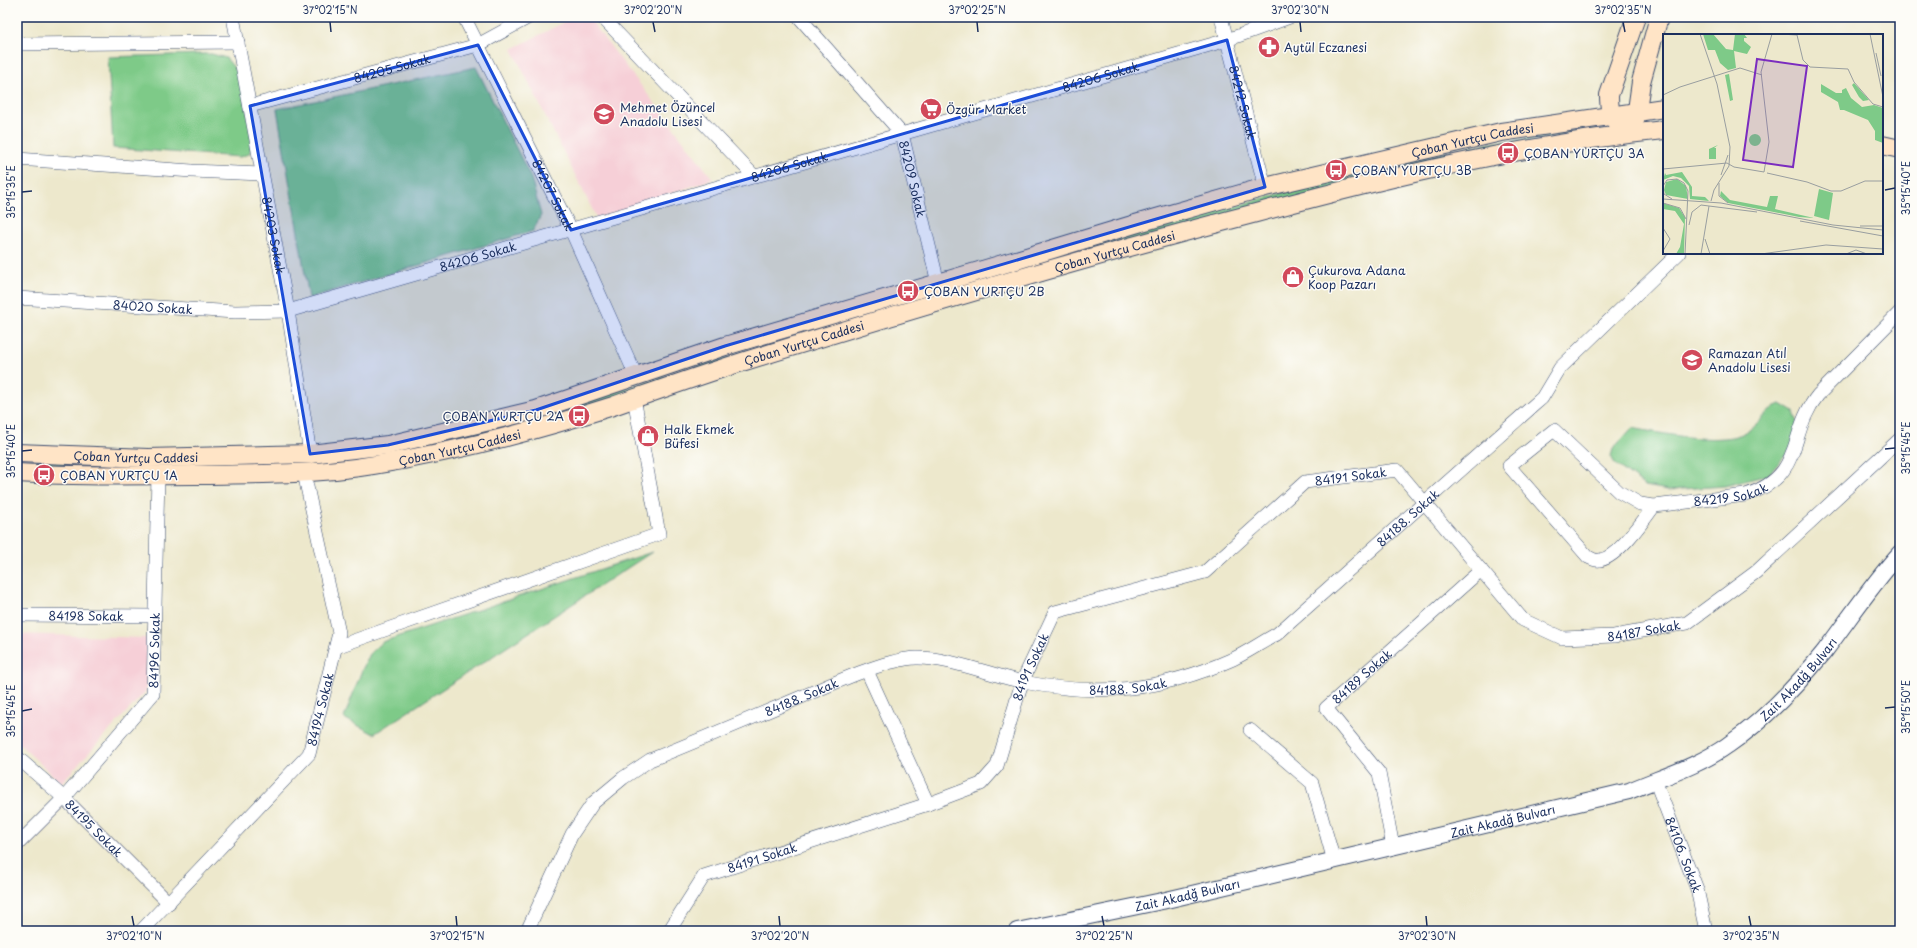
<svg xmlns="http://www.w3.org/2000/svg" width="1917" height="948" font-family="'Playpen Sans',sans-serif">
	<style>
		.built { fill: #f6cfd7 }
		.green { fill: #7eca88; stroke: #4c7c73 }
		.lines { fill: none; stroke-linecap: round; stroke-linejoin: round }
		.minor-casing { stroke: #3a4b6e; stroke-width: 14 }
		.tertiary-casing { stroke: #3a4b6e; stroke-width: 18 }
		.secondary-casing { stroke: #3a4b6e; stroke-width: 20 }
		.minor { stroke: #fff; stroke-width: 13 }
		.tertiary { stroke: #fff; stroke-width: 16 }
		.secondary { stroke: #ffe4c6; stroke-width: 18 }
		.marked { fill: #1d4ed8; fill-opacity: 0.2; stroke: #1d4ed8; stroke-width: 3; stroke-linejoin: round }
		.ticks { fill: none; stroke: #1b2f5e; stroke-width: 1.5 }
		.labels { text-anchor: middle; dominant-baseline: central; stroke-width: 3; stroke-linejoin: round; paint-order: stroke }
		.poi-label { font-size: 12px; fill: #1b2f5e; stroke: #fdfcf7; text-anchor: start }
		.street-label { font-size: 12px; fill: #1b2f5e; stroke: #fdfcf7 }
		.inset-road { fill: none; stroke: #999ea0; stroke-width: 1 }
		.view { fill: #7b2cbf; fill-opacity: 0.15; stroke: #7b2cbf; stroke-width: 2 }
		.inset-edge { fill: none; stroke: #1b2f5e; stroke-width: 2 }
		.neatline { fill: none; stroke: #1b2f5e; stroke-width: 1.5 }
		.ticks-label { font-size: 10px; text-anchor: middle; fill: #1b2f5e }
	</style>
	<rect width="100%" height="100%" fill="#fdfcf7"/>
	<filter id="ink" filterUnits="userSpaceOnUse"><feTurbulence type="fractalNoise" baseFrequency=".025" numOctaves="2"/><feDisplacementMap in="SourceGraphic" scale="8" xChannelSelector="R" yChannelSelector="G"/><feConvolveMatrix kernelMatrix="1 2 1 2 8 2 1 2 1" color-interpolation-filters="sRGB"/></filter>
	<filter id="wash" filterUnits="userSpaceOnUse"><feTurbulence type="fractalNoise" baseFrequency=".012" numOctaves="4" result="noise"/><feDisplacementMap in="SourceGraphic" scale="16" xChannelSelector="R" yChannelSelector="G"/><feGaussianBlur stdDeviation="0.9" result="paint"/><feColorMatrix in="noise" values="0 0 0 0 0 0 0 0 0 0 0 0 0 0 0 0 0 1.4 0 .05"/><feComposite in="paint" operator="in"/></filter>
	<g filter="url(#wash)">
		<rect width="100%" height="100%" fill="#ede8cc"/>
		<path class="built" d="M 574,17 L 588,17 L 713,179 L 597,219 L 512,49 Z
			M 17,634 L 147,638 L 146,691 L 61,783 L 17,742 Z"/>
		<path class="green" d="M 201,54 L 212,54 L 226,58 L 241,76 L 253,143 L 249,154 L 240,157 L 113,148 L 108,57 Z
			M 476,67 L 531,178 L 541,215 L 533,231 L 309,298 L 277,109 Z
			M 1600,127 L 1594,131 L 1488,147 L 1436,159 L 535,421 L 418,451 L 309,465 L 67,467 L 17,464 L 17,460 L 312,461 L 587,401 L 1065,253 L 1297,189 L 1435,155 L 1488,144 Z
			M 1781,404 L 1794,412 L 1797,421 L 1793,447 L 1768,475 L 1725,486 L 1668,490 L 1645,486 L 1615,464 L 1611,456 L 1613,449 L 1632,428 C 1659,433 1717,445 1742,434 C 1752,430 1766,414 1775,406 Z
			M 652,552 L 374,734 L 344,718 L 362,670 L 371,652 L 382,642 Z"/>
	</g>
	<g filter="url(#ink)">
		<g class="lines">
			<g class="minor-casing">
				<g id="minor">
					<path id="s1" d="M 233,17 L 288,311 L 310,454"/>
					<path id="s2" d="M 464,17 L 571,230 L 636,376"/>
					<path d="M 602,17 L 755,177"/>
					<path id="s3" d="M 799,17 L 902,134 L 938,283"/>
					<path id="s4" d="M 1221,17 L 1265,187"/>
					<path d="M 17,44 L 238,42"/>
					<path id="s5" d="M 250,106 L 478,45 L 529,17"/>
					<path d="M 17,159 L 192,171 L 262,174"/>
					<path id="s6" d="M 17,298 L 235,312 L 288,311 L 1227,40 L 1290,17"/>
					<path id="s7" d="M 1654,506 C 1644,520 1617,558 1600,560 C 1596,561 1592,559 1588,557 L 1509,466 L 1554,430 L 1619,492 L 1640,504 L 1654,506 L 1746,495 C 1806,475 1787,433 1818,395 L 1900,312"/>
					<path id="s8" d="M 17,615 L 154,616"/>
					<path d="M 336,647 L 659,534 L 634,398"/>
					<path d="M 867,671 L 928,804"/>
					<path d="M 1250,730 L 1312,783 L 1334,861"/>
					<path id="s9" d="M 17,757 L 64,798 L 169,903"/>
					<path id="s10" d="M 1655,780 L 1697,889 L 1706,931"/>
					<path id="s11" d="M 17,845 L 64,798 L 153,694 L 158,475"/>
					<path id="s12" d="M 1393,847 L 1379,773 L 1326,708 L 1481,570"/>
					<path id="s13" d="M 141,931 L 309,754 L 339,633 L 304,473"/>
					<path id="s14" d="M 527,931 L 572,834 L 593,803 L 623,778 L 650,760 C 702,739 754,717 806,695 C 835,683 886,659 916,658 C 947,657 991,675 1023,682 C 1100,697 1161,691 1233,659 C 1248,652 1262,642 1277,634 L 1534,405 L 1542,398 L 1560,368 L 1679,253"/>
					<path id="s15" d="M 669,931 L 704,876 L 928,804 L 981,784 L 997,766 L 1022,682 L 1055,612 L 1205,572 L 1305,482 L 1397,470 L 1523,620 L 1562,638 L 1614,636 L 1687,623 L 1756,572 L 1900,439"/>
				</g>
			</g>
			<g class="tertiary-casing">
				<g id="tertiary">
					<path id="s16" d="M 1017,931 L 1162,901 L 1629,791 C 1662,777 1699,766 1728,745 C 1762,722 1798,684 1824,652 C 1849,619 1872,584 1900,553"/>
				</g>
			</g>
			<g class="secondary-casing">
				<g id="secondary">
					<path d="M 1633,123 L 1636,117 L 1641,82 L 1659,17"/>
					<path d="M 1619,125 C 1610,117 1609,106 1609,95 L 1636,17"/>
					<path d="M 1882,145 L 1900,149"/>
					<path id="s17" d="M 17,453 L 148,458 L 310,454 L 388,445 L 536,410 L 725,346 L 1013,261 L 1135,224 L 1265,187 L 1501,132 L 1664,108"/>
					<path id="s18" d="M 17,473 C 76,477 136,475 196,475 C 255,474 315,475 374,465 C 455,452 535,431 613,406 C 656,391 698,376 742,362 C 912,309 1083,258 1256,213 C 1390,177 1525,144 1664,130"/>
				</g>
			</g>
			<use href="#minor" class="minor"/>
			<use href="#tertiary" class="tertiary"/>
			<use href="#secondary" class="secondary"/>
		</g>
	</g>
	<path class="marked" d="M 1227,40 L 1265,187 L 725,346 L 536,410 L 388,445 L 310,454 L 250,106 L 478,45 L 571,230 Z"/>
	<path class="ticks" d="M 330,22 L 331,32M 653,22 L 655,32M 977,22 L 978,32M 1300,22 L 1301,32M 1623,22 L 1625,32M 1885,190 L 1895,188M 22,192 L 32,191M 1885,449 L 1895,448M 22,451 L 32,450M 1885,708 L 1895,707M 22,711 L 32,709M 132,916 L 134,926M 456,916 L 457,926M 779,916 L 780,926M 1102,916 L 1104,926M 1426,916 L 1427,926M 1749,916 L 1751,926"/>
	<defs>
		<g id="pharmacy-disc" transform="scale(1.15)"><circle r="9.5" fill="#d1495b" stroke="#fdfcf7"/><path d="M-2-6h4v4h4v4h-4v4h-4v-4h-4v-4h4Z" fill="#fff"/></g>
		<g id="supermarket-disc" transform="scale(1.15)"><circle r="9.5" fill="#d1495b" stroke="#fdfcf7"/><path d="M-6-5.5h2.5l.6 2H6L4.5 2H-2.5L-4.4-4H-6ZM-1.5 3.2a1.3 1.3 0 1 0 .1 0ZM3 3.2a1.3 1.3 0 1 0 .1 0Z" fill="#fff"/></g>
		<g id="school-disc" transform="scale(1.15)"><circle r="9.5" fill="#d1495b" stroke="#fdfcf7"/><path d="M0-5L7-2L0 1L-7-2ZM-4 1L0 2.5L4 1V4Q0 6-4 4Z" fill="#fff"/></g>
		<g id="bus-disc" transform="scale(1.15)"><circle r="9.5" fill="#d1495b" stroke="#fdfcf7"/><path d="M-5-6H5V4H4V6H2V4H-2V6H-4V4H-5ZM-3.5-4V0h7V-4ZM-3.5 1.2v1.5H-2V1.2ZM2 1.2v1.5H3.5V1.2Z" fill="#fff"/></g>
		<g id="shop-disc" transform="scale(1.15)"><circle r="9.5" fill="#d1495b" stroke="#fdfcf7"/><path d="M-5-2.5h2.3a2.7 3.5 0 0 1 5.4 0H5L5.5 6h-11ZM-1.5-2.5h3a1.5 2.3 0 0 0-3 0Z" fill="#fff"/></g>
	</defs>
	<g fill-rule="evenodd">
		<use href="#pharmacy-disc" x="1269" y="47"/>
		<use href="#supermarket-disc" x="931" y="109"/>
		<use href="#school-disc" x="604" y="114"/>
		<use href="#bus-disc" x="1508" y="153"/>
		<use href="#bus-disc" x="1336" y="170"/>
		<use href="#shop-disc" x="1293" y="277"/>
		<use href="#bus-disc" x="908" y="291"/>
		<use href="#school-disc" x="1692" y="360"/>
		<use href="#bus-disc" x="579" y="416"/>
		<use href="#shop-disc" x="648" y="436"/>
		<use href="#bus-disc" x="44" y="475"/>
	</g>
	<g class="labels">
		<g class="poi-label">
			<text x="1284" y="47">Aytül Eczanesi</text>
			<text x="620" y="107">Mehmet Özüncel<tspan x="620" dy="14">Anadolu Lisesi</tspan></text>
			<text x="946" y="109">Özgür Market</text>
			<text x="1524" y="153">ÇOBAN YURTÇU 3A</text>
			<text x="1352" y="170">ÇOBAN YURTÇU 3B</text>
			<text x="1308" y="270">Çukurova Adana<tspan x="1308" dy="14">Koop Pazarı</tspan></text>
			<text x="924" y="291">ÇOBAN YURTÇU 2B</text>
			<text x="1708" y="353">Ramazan Atıl<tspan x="1708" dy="14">Anadolu Lisesi</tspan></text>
			<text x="564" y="416" text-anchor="end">ÇOBAN YURTÇU 2A</text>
			<text x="664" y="429">Halk Ekmek<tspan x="664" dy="14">Büfesi</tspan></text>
			<text x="60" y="475">ÇOBAN YURTÇU 1A</text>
		</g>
		<g class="street-label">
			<text stroke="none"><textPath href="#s5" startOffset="147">84205 Sokak</textPath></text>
			<text stroke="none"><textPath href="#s6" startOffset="1117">84206 Sokak</textPath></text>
			<text stroke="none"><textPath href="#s4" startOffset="88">84212 Sokak</textPath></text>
			<text stroke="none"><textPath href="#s17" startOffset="1499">Çoban Yurtçu Caddesi</textPath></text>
			<text stroke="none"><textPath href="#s6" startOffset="793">84206 Sokak</textPath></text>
			<text stroke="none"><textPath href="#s3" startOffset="202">84209 Sokak</textPath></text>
			<text stroke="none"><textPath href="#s2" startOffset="199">84207 Sokak</textPath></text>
			<text stroke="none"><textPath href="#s1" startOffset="222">84203 Sokak</textPath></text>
			<text stroke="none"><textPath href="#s18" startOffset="1129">Çoban Yurtçu Caddesi</textPath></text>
			<text stroke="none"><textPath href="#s6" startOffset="469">84206 Sokak</textPath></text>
			<text stroke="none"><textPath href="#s6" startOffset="136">84020 Sokak</textPath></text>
			<text stroke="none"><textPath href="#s18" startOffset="805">Çoban Yurtçu Caddesi</textPath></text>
			<text stroke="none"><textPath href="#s18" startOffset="445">Çoban Yurtçu Caddesi</textPath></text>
			<text stroke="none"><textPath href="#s17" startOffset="119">Çoban Yurtçu Caddesi</textPath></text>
			<text stroke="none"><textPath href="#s15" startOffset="882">84191 Sokak</textPath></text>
			<text stroke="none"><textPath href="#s7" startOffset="474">84219 Sokak</textPath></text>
			<text stroke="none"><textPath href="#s14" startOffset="1052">84188. Sokak</textPath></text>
			<text stroke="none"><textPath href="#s8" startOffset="69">84198 Sokak</textPath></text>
			<text stroke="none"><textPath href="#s15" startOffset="1250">84187 Sokak</textPath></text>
			<text stroke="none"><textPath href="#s11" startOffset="247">84196 Sokak</textPath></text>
			<text stroke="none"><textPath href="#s15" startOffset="486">84191 Sokak</textPath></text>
			<text stroke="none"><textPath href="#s12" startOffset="207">84189 Sokak</textPath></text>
			<text stroke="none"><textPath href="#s16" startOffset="834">Zait Akadğ Bulvarı</textPath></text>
			<text stroke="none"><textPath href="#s14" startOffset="717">84188. Sokak</textPath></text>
			<text stroke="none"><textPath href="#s14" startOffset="380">84188. Sokak</textPath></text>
			<text stroke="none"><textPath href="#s13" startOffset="290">84194 Sokak</textPath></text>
			<text stroke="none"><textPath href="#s16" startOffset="498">Zait Akadğ Bulvarı</textPath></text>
			<text stroke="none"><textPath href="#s9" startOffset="105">84195 Sokak</textPath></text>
			<text stroke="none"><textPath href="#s10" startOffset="80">84106. Sokak</textPath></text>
			<text stroke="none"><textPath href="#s15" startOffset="126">84191 Sokak</textPath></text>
			<text stroke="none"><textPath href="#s16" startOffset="174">Zait Akadğ Bulvarı</textPath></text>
		</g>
	</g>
	<g transform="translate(1663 34)">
		<rect width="220" height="220" fill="#ede8cc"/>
		<path d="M 40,0 L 50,0 L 63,15 L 70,16 L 72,0 L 81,0 L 84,4 L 81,4 L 81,7 L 88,13 L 84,20 L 71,17 L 73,34 L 65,36 L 57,29 L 52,16 L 45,16 ZM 66,40 L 70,66 L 67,67 L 62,41 ZM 191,49 L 206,66 L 200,67 L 196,63 L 189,51 ZM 158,50 L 173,59 L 179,59 L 179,56 L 183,54 L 188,64 L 199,73 L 211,71 L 220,74 L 220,109 L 212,106 L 212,97 L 205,86 L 181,76 L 177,76 L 175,68 L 158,58 ZM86 106a6 6 0 1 1 12 0a6 6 0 1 1-12 0ZM 55,111 L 51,114 L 53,114 L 53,125 L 46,125 L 46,115 ZM 19,138 L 29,153 L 29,162 L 42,163 L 46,167 L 27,165 L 26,152 L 18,144 L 10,142 L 0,146 L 2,139 L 3,141 ZM 14,145 L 23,152 L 25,165 L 3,161 L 1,156 L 3,148 ZM 156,155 L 170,159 L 166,186 L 151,182 ZM 58,157 L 67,166 L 104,173 L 107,162 L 115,162 L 112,175 L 151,184 L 136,183 L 65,169 L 57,162 ZM 0,169 L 16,174 L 22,183 L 21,220 L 13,220 L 17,213 L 21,190 L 12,177 L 0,175 Z" fill="#7eca88"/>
		<path class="inset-road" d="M 37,0 L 54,50 L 67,113 L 66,132 L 51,156 L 48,167M 117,0 L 134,1 L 140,26 L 147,33 L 185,35 L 191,48 L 210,70 L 220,73M 207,0 L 220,63M 213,19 L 218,42M 0,61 L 17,53 L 77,34 L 99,41M 0,135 L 64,129 L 71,133 L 101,138M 101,138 L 106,108 L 98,38 L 109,0M 104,139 L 144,148 L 168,157 L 178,157 L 202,147 L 220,147M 58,141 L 65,121M 56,149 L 56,162 L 65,169M 0,165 L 58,169 L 170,191 L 220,196M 9,165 L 1,160 L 0,152 L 4,146 L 14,145 L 21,149 L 25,157 L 22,220M 0,169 L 17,174 L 23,185M 137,187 L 220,202M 26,191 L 29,178 L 38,171 L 94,178M 197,192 L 220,192M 0,194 L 7,205 L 0,217M 42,205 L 47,220M 38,220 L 46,172M 98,220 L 163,211 L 220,215M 183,220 L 193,216 L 204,220"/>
		<path class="view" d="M 94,25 L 144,32 L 130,133 L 80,126 Z"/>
		<rect width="220" height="220" class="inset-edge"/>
	</g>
	<rect width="1917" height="948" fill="none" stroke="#fdfcf7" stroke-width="44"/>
	<rect x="22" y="22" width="1873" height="904" class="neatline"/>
	<g class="ticks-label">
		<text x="330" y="14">37°02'15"N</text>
		<text x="653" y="14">37°02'20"N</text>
		<text x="977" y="14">37°02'25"N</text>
		<text x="1300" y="14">37°02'30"N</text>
		<text x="1623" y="14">37°02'35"N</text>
		<text transform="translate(1906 188) rotate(-90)" y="4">35°15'40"E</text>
		<text transform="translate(11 192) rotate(-90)" y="4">35°15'35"E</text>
		<text transform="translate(1906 448) rotate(-90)" y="4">35°15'45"E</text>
		<text transform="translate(11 451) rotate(-90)" y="4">35°15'40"E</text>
		<text transform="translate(1906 707) rotate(-90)" y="4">35°15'50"E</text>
		<text transform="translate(11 711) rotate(-90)" y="4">35°15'45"E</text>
		<text x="134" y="940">37°02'10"N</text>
		<text x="457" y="940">37°02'15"N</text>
		<text x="780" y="940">37°02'20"N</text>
		<text x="1104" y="940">37°02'25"N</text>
		<text x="1427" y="940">37°02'30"N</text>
		<text x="1751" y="940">37°02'35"N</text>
	</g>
</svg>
